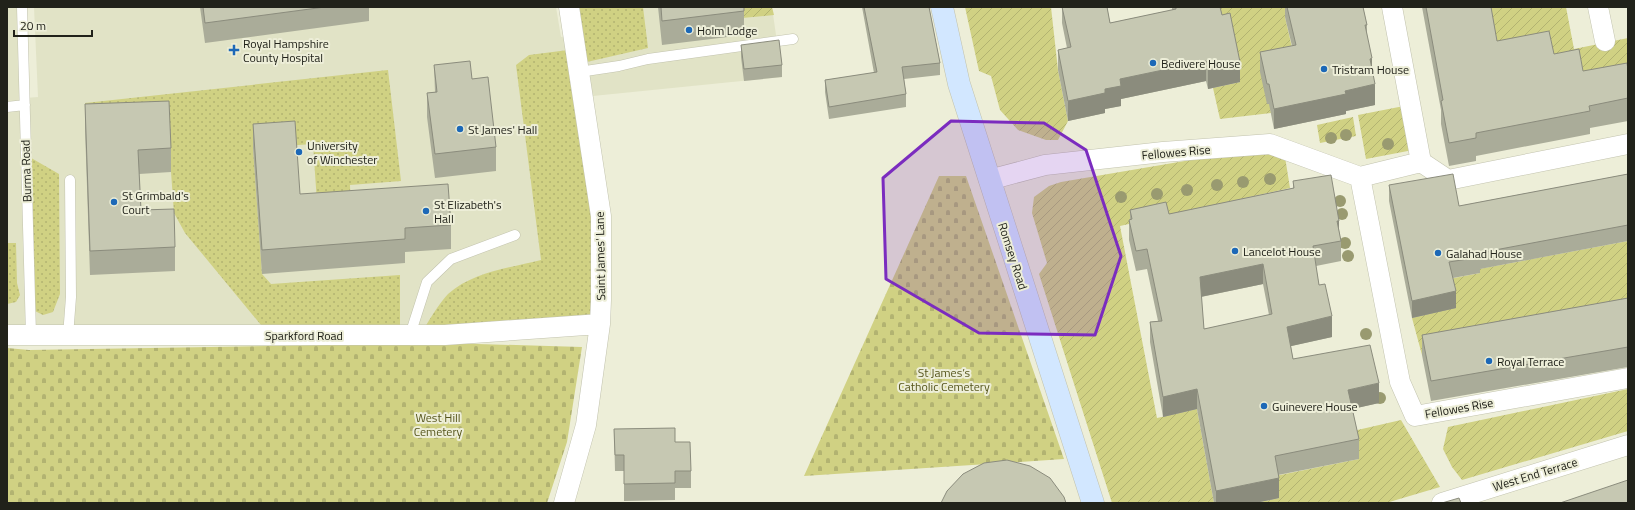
<svg xmlns="http://www.w3.org/2000/svg" width="1635" height="510" font-family="'Titillium Web',sans-serif">
	<style>
		.built { fill: #e1e3c6 }
		.grass { fill: url(#grass-dots) }
		.cemetery { fill: url(#cemetery-stones) }
		.garden { fill: url(#garden-furrows) }
		.lines { fill: none; stroke-linecap: round; stroke-linejoin: round }
		.service-casing { stroke: #c2c3ae; stroke-width: 11 }
		.minor-casing { stroke: #c2c3ae; stroke-width: 21 }
		.secondary-casing { stroke: #c2c3ae; stroke-width: 23 }
		.service { stroke: #fff; stroke-width: 10 }
		.minor { stroke: #fff; stroke-width: 20 }
		.secondary { stroke: #d2e7ff; stroke-width: 22 }
		.tree { fill: #999a70 }
		.wall { fill: #aaac99; fill-rule: evenodd }
		.shaded-wall { fill: #8b8c7d }
		.building { fill: #c6c8b2; stroke: #8b8c7d; fill-rule: evenodd }
		.marked { fill: #7b2cbf; fill-opacity: 0.2; stroke: #7b2cbf; stroke-width: 3; stroke-linejoin: round }
		.poi-dot { fill: #1c68b7; stroke: #edeed8; stroke-width: 1.5 }
		.labels { text-anchor: middle; dominant-baseline: central; stroke-width: 4; stroke-linejoin: round; paint-order: stroke }
		.poi-label { font-size: 12px; fill: #21221a; stroke: #edeed8; text-anchor: start }
		.street-label { font-size: 12px; fill: #21221a; stroke: #edeed8 }
		.park-label { font-size: 12px; fill: #55551b; stroke: #edeed8 }
	</style>
	<defs>
		<pattern id="grass-dots" width="8" height="8" patternUnits="userSpaceOnUse"><rect width="8" height="8" fill="#d0d183"/><path d="M2 2h.1M6 6h.1" fill="none" stroke="#b2b371" stroke-width="1.8" stroke-linecap="round"/></pattern>
		<pattern id="cemetery-stones" width="16" height="16" patternUnits="userSpaceOnUse"><rect width="16" height="16" fill="#d0d183"/><path d="M2 7V4a2 2 0 0 1 4 0v3zM10 15v-3a2 2 0 0 1 4 0v3z" fill="#b2b371"/></pattern>
		<pattern id="garden-furrows" width="10" height="10" patternUnits="userSpaceOnUse"><rect width="10" height="10" fill="#d0d183"/><path d="M-1 1l2-2M0 10L10 0M9 11l2-2" fill="none" stroke="#b2b371"/></pattern>
	</defs>
	<rect width="100%" height="100%" fill="#edeed8"/>
	<path class="built" d="M 7,7 L 22,7 L 25,98 L 38,97 L 34,7 L 556,7 L 561,37 L 574,34 L 569,7 L 772,7 L 782,77 L 583,97 L 600,324 L 7,335 Z"/>
	<path class="grass" d="M 569,7 L 643,7 L 648,48 L 578,64 L 600,324 L 420,335 C 427,324 439,303 448,294 C 473,272 509,268 541,260 L 516,65 L 529,55 L 576,49 Z
		M 388,70 L 401,181 L 350,185 L 351,215 L 318,217 L 313,144 L 253,148 L 262,274 L 271,284 L 400,275 L 400,326 L 261,325 L 185,233 L 174,213 L 171,172 L 169,125 L 86,109 L 85,103 Z
		M 26,155 L 59,174 L 60,294 L 53,312 L 43,315 L 31,309 Z
		M 7,243 L 16,243 L 17,283 L 20,295 L 16,302 L 7,304 Z"/>
	<path class="cemetery" d="M 939,176 L 966,176 L 1064,459 L 804,476 Z
		M 444,343 L 582,347 L 567,442 L 547,503 L 7,503 L 7,348 L 29,350 Z"/>
	<path class="garden" d="M 741,7 L 772,7 L 774,15 L 742,18 Z
		M 965,7 L 1051,7 L 1058,70 L 1068,121 L 1058,140 L 1046,140 L 1018,130 L 1000,110 L 991,76 L 979,71 Z
		M 1216,7 L 1290,7 L 1285,17 L 1296,65 L 1270,104 L 1271,113 L 1220,119 L 1213,88 L 1240,82 Z
		M 1486,7 L 1566,7 L 1574,49 L 1628,38 L 1628,93 L 1497,64 Z
		M 1404,106 L 1413,150 L 1366,159 L 1358,115 Z
		M 1353,117 L 1356,136 L 1320,143 L 1317,125 Z
		M 1263,151 L 1285,157 L 1290,188 L 1120,226 L 1157,418 L 1197,409 L 1214,503 L 1112,503 L 1039,274 L 1047,263 L 1032,213 L 1034,197 L 1049,186 L 1061,182 L 1226,154 Z
		M 1628,241 L 1628,318 L 1422,355 L 1412,318 L 1456,307 L 1449,279 L 1480,273 L 1479,269 Z
		M 1628,389 L 1628,431 L 1462,480 L 1452,467 L 1443,449 L 1448,427 Z
		M 1401,420 L 1440,487 L 1386,503 L 1255,503 L 1279,498 L 1275,476 L 1359,459 L 1353,431 Z"/>
	<g class="lines">
		<g class="service-casing">
			<path id="service" d="M 22,7 L 31,335
				M 579,72 L 619,66 L 648,59 L 793,39
				M 7,107 L 25,105
				M 410,335 L 427,282 L 451,259 L 515,235
				M 68,336 L 71,297 L 70,180"/>
		</g>
		<g class="minor-casing">
			<path id="minor" d="M 1392,7 L 1421,162
				M 1598,7 L 1605,41
				M 1360,177 L 1400,382 L 1415,416 L 1628,378
				M 989,180 L 1045,165 L 1163,152 L 1270,144 L 1360,177 L 1421,162 L 1448,180 L 1628,144
				M 7,335 L 445,335 L 600,324
				M 564,503 L 586,425 L 600,324 L 601,300 L 601,216 L 569,7
				M 1442,503 L 1628,445"/>
		</g>
		<g class="secondary-casing">
			<path id="secondary" d="M 942,7 L 959,84 L 1093,503"/>
		</g>
		<use href="#service" class="service"/>
		<use href="#minor" class="minor"/>
		<use href="#secondary" class="secondary"/>
	</g>
	<g class="tree">
		<circle cx="1346" cy="135" r="6"/>
		<circle cx="1331" cy="138" r="6"/>
		<circle cx="1388" cy="144" r="6"/>
		<circle cx="1270" cy="179" r="6"/>
		<circle cx="1243" cy="182" r="6"/>
		<circle cx="1217" cy="185" r="6"/>
		<circle cx="1187" cy="190" r="6"/>
		<circle cx="1157" cy="194" r="6"/>
		<circle cx="1121" cy="197" r="6"/>
		<circle cx="1340" cy="201" r="6"/>
		<circle cx="1342" cy="214" r="6"/>
		<circle cx="1345" cy="243" r="6"/>
		<circle cx="1348" cy="256" r="6"/>
		<circle cx="1366" cy="334" r="6"/>
		<circle cx="1380" cy="398" r="6"/>
	</g>
	<path class="wall" d="M 200,7 L 369,7 L 369,21 L 205,43 Z
		M 658,7 L 744,7 L 744,35 L 662,45 Z
		M 862,7 L 929,7 L 940,63 L 940,75 L 904,79 L 906,94 L 906,107 L 829,119 L 825,92 L 825,80 L 874,73 Z
		M 1062,7 L 1107,7 L 1110,23 L 1172,10 L 1172,7 L 1220,7 L 1240,82 L 1208,89 L 1206,81 L 1121,99 L 1121,106 L 1105,109 L 1105,113 L 1068,121 L 1058,70 L 1058,50 L 1067,48 L 1062,23 Z
		M 1285,7 L 1363,7 L 1367,25 L 1367,34 L 1372,72 L 1375,105 L 1346,111 L 1346,114 L 1274,129 L 1269,104 L 1267,104 L 1260,72 L 1260,52 L 1292,46 L 1285,17 Z
		M 1422,7 L 1491,7 L 1497,41 L 1583,71 L 1628,70 L 1628,121 L 1590,128 L 1590,134 L 1476,156 L 1476,161 L 1449,166 L 1441,124 L 1441,110 Z
		M 741,45 L 782,65 L 782,77 L 744,81 L 741,57 Z
		M 434,65 L 472,79 L 496,147 L 496,171 L 435,178 L 427,117 L 427,93 L 435,92 Z
		M 85,104 L 171,148 L 171,172 L 139,174 L 141,210 L 175,247 L 175,271 L 90,275 L 85,128 Z
		M 253,124 L 300,194 L 451,225 L 451,249 L 405,252 L 405,263 L 262,274 L 253,148 Z
		M 1628,174 L 1628,241 L 1480,269 L 1480,273 L 1453,278 L 1456,308 L 1412,318 L 1389,201 L 1389,185 L 1459,206 Z
		M 1293,181 L 1339,230 L 1341,241 L 1341,261 L 1316,266 L 1319,285 L 1332,337 L 1291,346 L 1293,359 L 1379,403 L 1352,409 L 1359,439 L 1359,459 L 1278,475 L 1279,498 L 1255,503 L 1214,503 L 1197,409 L 1163,417 L 1150,342 L 1150,322 L 1158,321 L 1147,269 L 1136,271 L 1129,240 L 1129,220 L 1130,220 L 1130,210 L 1169,214 L 1293,188 ZM 1263,284 L 1269,315 L 1204,329 L 1201,297 Z
		M 1628,298 L 1628,367 L 1431,401 L 1422,355 L 1422,335 Z
		M 614,429 L 675,442 L 691,471 L 691,488 L 675,488 L 675,500 L 624,501 L 624,471 L 615,471 Z"/>
	<path class="shaded-wall" d="M 1372,58 L 1372,78 L 1370,59 Z
		M 1206,61 L 1206,81 L 1121,99 L 1121,106 L 1105,109 L 1105,113 L 1068,121 L 1068,101 L 1105,89 L 1120,79 Z
		M 1240,62 L 1240,82 L 1208,89 L 1208,69 Z
		M 1375,84 L 1375,105 L 1346,111 L 1346,114 L 1274,129 L 1274,109 L 1345,91 Z
		M 1337,221 L 1339,221 L 1339,241 Z
		M 1263,264 L 1263,284 L 1200,297 L 1200,277 Z
		M 1456,291 L 1456,308 L 1412,318 L 1412,301 Z
		M 1332,316 L 1332,337 L 1287,347 L 1287,327 Z
		M 1379,383 L 1379,403 L 1348,410 L 1348,390 Z
		M 1197,389 L 1197,409 L 1163,417 L 1163,397 Z
		M 1279,478 L 1279,498 L 1255,503 L 1216,503 L 1216,491 Z"/>
	<path class="building" d="M 203,7 L 325,7 L 205,23 Z
		M 661,7 L 744,7 L 744,11 L 662,21 Z
		M 864,7 L 929,7 L 940,63 L 902,67 L 906,94 L 829,107 L 825,80 L 877,72 Z
		M 1062,7 L 1107,7 L 1110,23 L 1176,9 L 1176,7 L 1220,7 L 1222,15 L 1230,13 L 1240,62 L 1208,69 L 1206,61 L 1120,79 L 1121,86 L 1105,89 L 1105,93 L 1068,101 L 1058,50 L 1071,47 Z
		M 1287,7 L 1363,7 L 1367,25 L 1365,25 L 1372,58 L 1370,59 L 1375,84 L 1345,91 L 1346,94 L 1274,109 L 1269,84 L 1267,84 L 1260,52 L 1296,45 Z
		M 1426,7 L 1491,7 L 1497,41 L 1549,31 L 1554,54 L 1579,49 L 1583,71 L 1627,63 L 1628,70 L 1628,98 L 1589,106 L 1590,111 L 1476,133 L 1476,138 L 1449,143 L 1441,101 L 1443,100 Z
		M 779,40 L 782,65 L 744,69 L 741,45 Z
		M 470,61 L 472,79 L 488,77 L 496,147 L 435,154 L 427,93 L 437,92 L 434,65 Z
		M 169,101 L 171,148 L 138,150 L 141,210 L 174,209 L 175,247 L 90,251 L 85,104 Z
		M 295,121 L 300,194 L 448,184 L 451,225 L 405,228 L 405,239 L 262,250 L 253,124 Z
		M 1453,174 L 1459,206 L 1628,174 L 1628,225 L 1479,253 L 1480,257 L 1449,262 L 1456,291 L 1412,301 L 1389,185 Z
		M 1331,175 L 1339,221 L 1337,221 L 1341,241 L 1313,246 L 1319,285 L 1325,284 L 1332,316 L 1287,327 L 1293,359 L 1370,345 L 1379,383 L 1348,390 L 1359,439 L 1275,456 L 1279,478 L 1216,491 L 1197,389 L 1163,397 L 1150,322 L 1162,321 L 1147,249 L 1136,251 L 1129,220 L 1132,219 L 1130,210 L 1166,202 L 1169,214 L 1294,188 L 1293,181 ZM 1263,264 L 1272,314 L 1204,329 L 1200,277 Z
		M 1628,298 L 1628,347 L 1431,381 L 1422,335 Z
		M 675,428 L 675,442 L 690,442 L 691,471 L 675,471 L 675,483 L 624,484 L 624,455 L 615,455 L 614,429 Z
		M 1007,460 L 1030,466 L 1050,478 L 1064,497 L 1066,503 L 941,503 L 947,491 L 963,474 L 984,463 Z
		M 1628,480 L 1628,503 L 1560,503 Z
		M 1459,498 L 1461,503 L 1442,503 Z"/>
	<path class="marked" d="M 951,121 L 1044,123 L 1086,150 L 1121,256 L 1095,335 L 979,333 L 886,279 L 883,178 Z"/>
	<g class="poi-dot">
		<circle cx="689" cy="30" r="4"/>
		<path d="M232 44h4v4h4v4h-4v4h-4v-4h-4v-4h4z"/>
		<circle cx="1153" cy="63" r="4"/>
		<circle cx="1324" cy="69" r="4"/>
		<circle cx="460" cy="129" r="4"/>
		<circle cx="299" cy="152" r="4"/>
		<circle cx="114" cy="202" r="4"/>
		<circle cx="426" cy="211" r="4"/>
		<circle cx="1235" cy="251" r="4"/>
		<circle cx="1438" cy="253" r="4"/>
		<circle cx="1489" cy="361" r="4"/>
		<circle cx="1264" cy="406" r="4"/>
	</g>
	<g class="labels">
		<g class="poi-label">
			<text x="697" y="30">Holm Lodge</text>
			<text x="243" y="43">Royal Hampshire<tspan x="243" dy="14">County Hospital</tspan></text>
			<text x="1161" y="63">Bedivere House</text>
			<text x="1332" y="69">Tristram House</text>
			<text x="468" y="129">St James' Hall</text>
			<text x="307" y="145">University<tspan x="307" dy="14">of Winchester</tspan></text>
			<text x="122" y="195">St Grimbald's<tspan x="122" dy="14">Court</tspan></text>
			<text x="434" y="204">St Elizabeth's<tspan x="434" dy="14">Hall</tspan></text>
			<text x="1243" y="251">Lancelot House</text>
			<text x="1446" y="253">Galahad House</text>
			<text x="1497" y="361">Royal Terrace</text>
			<text x="1272" y="406">Guinevere House</text>
		</g>
		<g class="street-label">
			<text transform="translate(1176 152) rotate(-5)">Fellowes Rise</text>
			<text transform="translate(26 171) rotate(-92)">Burma Road</text>
			<text transform="translate(600 256) rotate(-91)">Saint James' Lane</text>
			<text transform="translate(1013 256) rotate(72)">Romsey Road</text>
			<text x="304" y="335">Sparkford Road</text>
			<text transform="translate(1459 408) rotate(-10)">Fellowes Rise</text>
			<text transform="translate(1535 474) rotate(-17)">West End Terrace</text>
		</g>
		<g class="park-label">
			<text x="944" y="372">St James’s<tspan x="944" dy="14">Catholic Cemetery</tspan></text>
			<text x="438" y="417">West Hill<tspan x="438" dy="14">Cemetery</tspan></text>
		</g>
	</g>
	<rect width="1635" height="510" fill="none" stroke="#21221a" stroke-width="16"/>
	<path d="M14 30v6h78v-6" fill="none" stroke="#21221a" stroke-width="2"/>
	<text x="20" y="30" font-size="12" fill="#21221a" stroke="#edeed8" stroke-width="3" paint-order="stroke">20 m</text>
</svg>
